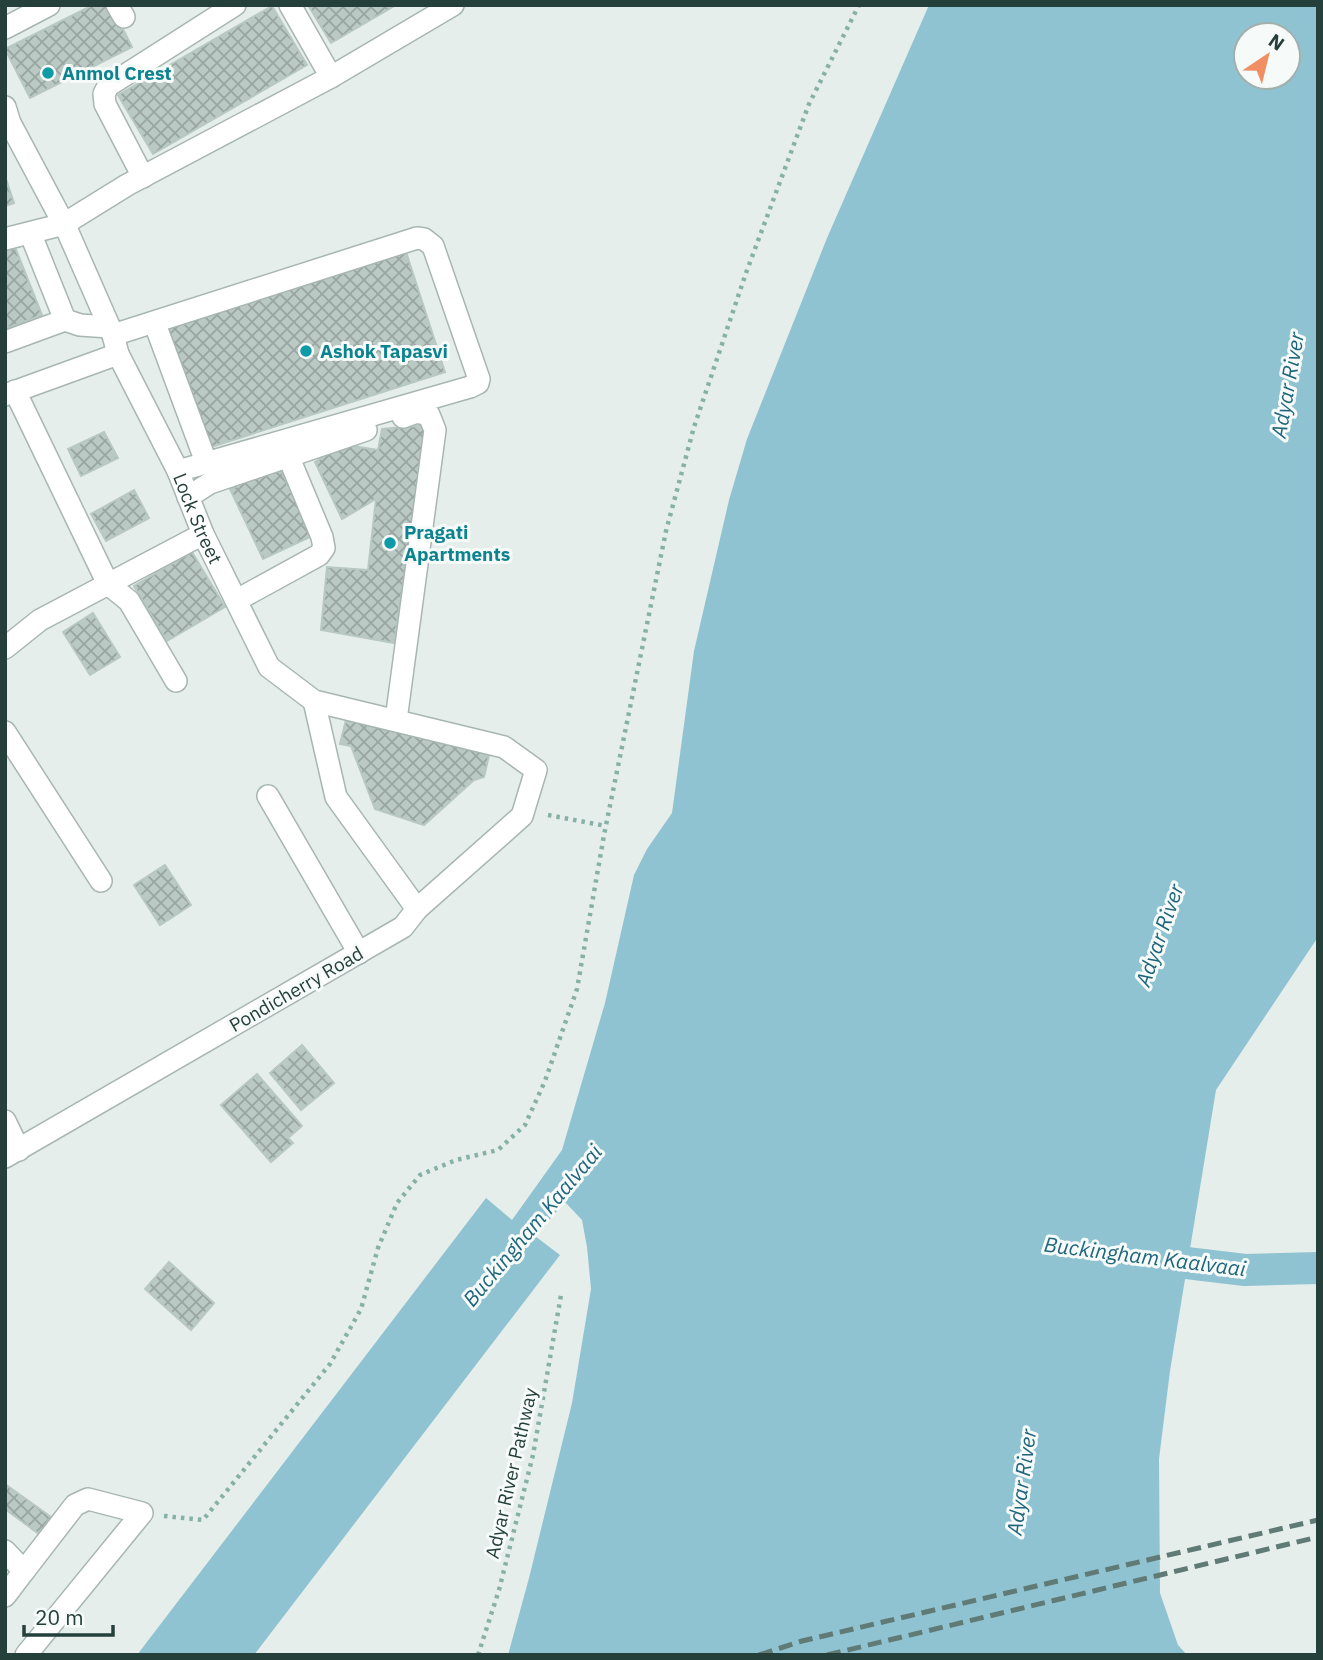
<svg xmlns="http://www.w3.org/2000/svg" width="1323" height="1660" font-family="'IBM Plex Sans',sans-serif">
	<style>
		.water { fill: #90c3d1; fill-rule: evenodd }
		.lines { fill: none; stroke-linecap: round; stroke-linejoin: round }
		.canal { stroke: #90c3d1; stroke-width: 32 }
		.building { fill: url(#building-cross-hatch); stroke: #b8c8c2; stroke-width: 2 }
		.street-casing { stroke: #a8b6b3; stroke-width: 24 }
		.path { stroke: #87b1a7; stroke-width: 4.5; stroke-dasharray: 3.5 5; stroke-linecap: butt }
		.street { stroke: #fff; stroke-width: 21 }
		.rail { stroke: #607b76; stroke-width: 5; stroke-dasharray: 14 7; stroke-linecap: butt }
		.culture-dot { fill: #0f9aa8; stroke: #f6faf9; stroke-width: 2.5 }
		.labels { text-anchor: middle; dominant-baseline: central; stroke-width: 6; stroke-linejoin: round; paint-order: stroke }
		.culture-label { font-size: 19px; font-weight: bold; fill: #0d838f; stroke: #f6faf9; text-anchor: start }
		.street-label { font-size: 19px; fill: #25403b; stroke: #f6faf9 }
		.water-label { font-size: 21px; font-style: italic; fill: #1f667c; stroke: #f6faf9 }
	</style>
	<defs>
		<pattern id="building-cross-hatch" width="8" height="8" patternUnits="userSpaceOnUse" patternTransform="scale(1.75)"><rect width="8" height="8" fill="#bbc9c4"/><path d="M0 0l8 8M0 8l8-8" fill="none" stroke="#98a5a0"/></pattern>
	</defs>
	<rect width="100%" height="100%" fill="#e6eeeb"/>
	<path class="water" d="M 929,5 L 1318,5 L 1318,937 L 1216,1090 L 1170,1371 L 1159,1459 L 1160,1593 L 1178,1645 L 1187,1655 L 508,1655 L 529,1578 L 572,1403 L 591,1289 L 587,1247 L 582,1220 L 565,1202 L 535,1236 L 560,1255 L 254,1655 L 137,1655 L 486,1198 L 512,1220 L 562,1150 L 605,1003 L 634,875 L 647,849 L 672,813 L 694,651 L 729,500 L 747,439 L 827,238 ZM 1246,35 L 1288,35 L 1288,77 L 1246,77 Z"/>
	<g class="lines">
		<path class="canal" d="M 1145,1258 L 1245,1270 L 1318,1268"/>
	</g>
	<path class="building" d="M 93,5 L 111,5 L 132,47 L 30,98 L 5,49 Z
		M 308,5 L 396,5 L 331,43 Z
		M 272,6 L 307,65 L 153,154 L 118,95 Z
		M 5,176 L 14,203 L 5,206 Z
		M 15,247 L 42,315 L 5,329 L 5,251 Z
		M 406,252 L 445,372 L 205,449 L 166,329 Z
		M 427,425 L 394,643 L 321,630 L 327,567 L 368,570 L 376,499 L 342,519 L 315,462 L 346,442 L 359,447 L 378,450 L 382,429 Z
		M 104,432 L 118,458 L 81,476 L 68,449 Z
		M 279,466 L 312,536 L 263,559 L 230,489 Z
		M 134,490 L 149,518 L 106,541 L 91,514 Z
		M 192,552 L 225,607 L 167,641 L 134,586 Z
		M 93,613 L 120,657 L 90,675 L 63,632 Z
		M 348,712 L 490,751 L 484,777 L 474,780 L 424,825 L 375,809 L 351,746 L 340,744 Z
		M 165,865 L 191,905 L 160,925 L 134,885 Z
		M 302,1045 L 334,1083 L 301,1110 L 270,1073 Z
		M 257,1074 L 302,1126 L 288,1138 L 293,1143 L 271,1162 L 221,1105 Z
		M 169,1262 L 214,1303 L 191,1330 L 145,1289 Z
		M 5,1484 L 51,1517 L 39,1534 L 5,1509 Z"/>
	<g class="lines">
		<g class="street-casing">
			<g id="street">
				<path d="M 117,5 L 124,17"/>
				<path d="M 290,5 L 331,77"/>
				<path d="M 5,28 L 49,5"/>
				<path id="s1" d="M 5,107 L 10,123 L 67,230 L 113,335 L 118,354 L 178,471 L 203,534 L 269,667 L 314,701 L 504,747 L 536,770 L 522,816 L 417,909 L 403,927 L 5,1157"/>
				<path d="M 143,177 L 105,104 L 104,94 L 108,86 L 235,5"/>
				<path d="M 5,239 L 64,224 L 127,185 L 331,77 L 453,5"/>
				<path d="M 65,320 L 80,325 L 109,327"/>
				<path d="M 155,324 L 206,462"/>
				<path d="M 113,335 L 417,238 L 424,239 L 433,246 L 479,379 L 478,383 L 470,387 L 178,471"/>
				<path d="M 5,342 L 65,320 L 33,240"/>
				<path d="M 15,391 L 108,584 L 129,601 L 176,681"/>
				<path d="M 5,395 L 118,354"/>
				<path d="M 188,497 L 210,483 L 366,430"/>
				<path d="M 237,600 L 319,555 L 324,548 L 322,537 L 289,458"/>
				<path d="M 5,648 L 40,620 L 203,534"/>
				<path d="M 314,701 L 336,797 L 417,909"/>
				<path d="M 396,720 L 435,430 L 429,415 L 417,412 L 403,417"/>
				<path d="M 5,732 L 101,881"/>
				<path d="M 268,796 L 359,953"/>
				<path d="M 5,1121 L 19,1150"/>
				<path d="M 5,1551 L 24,1571 L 5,1596"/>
				<path d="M 24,1571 L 75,1505 L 88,1499 L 142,1513 L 26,1655"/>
			</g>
		</g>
		<path class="path" d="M 548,815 L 606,826
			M 164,1516 L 203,1520 L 330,1364 L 361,1309 L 378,1248 L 397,1203 L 420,1175 L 456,1160 L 498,1150 L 525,1125 L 545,1081 L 577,989 L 604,835 L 666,531 L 694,427 L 746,273 L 809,104 L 859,5
			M 478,1655 L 499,1590 L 533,1455 L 561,1295"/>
		<use href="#street" class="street"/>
		<path class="rail" d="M 759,1655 L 802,1641 L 1318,1520
			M 827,1655 L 1318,1537"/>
	</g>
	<g class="culture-dot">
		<circle cx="48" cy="73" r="7"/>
		<circle cx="306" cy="351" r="7"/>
		<circle cx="390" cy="543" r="7"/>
	</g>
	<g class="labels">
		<g class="culture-label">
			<text x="62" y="73">Anmol Crest</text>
			<text x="320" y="351">Ashok Tapasvi</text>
			<text x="404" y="532">Pragati<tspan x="404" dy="22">Apartments</tspan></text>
		</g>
		<g class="street-label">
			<text stroke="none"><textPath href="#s1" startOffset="455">Lock Street</textPath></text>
			<text transform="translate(296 989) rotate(-30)">Pondicherry Road</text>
			<text transform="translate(511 1473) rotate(-77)">Adyar River Pathway</text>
		</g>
		<g class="water-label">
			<text transform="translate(1287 385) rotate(-80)">Adyar River</text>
			<text transform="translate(1159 935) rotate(-71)">Adyar River</text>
			<text transform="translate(532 1225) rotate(-50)">Buckingham Kaalvaai</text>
			<text transform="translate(1145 1256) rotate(7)">Buckingham Kaalvaai</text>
			<text transform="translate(1021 1482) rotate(-82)">Adyar River</text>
		</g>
	</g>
	<rect width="1323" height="1660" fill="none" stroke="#25403b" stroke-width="14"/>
	<g transform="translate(1267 56) rotate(35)"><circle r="33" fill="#f6faf9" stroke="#a2b0ad" stroke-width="2"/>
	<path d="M0-5L12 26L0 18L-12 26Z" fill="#ef8f63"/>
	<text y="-10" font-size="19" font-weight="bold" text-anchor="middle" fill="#25403b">N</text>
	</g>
	<path d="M24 1625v10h89v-10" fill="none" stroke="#25403b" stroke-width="3.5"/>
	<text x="35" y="1625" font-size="21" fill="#25403b" stroke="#f6faf9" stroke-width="5" paint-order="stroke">20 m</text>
</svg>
